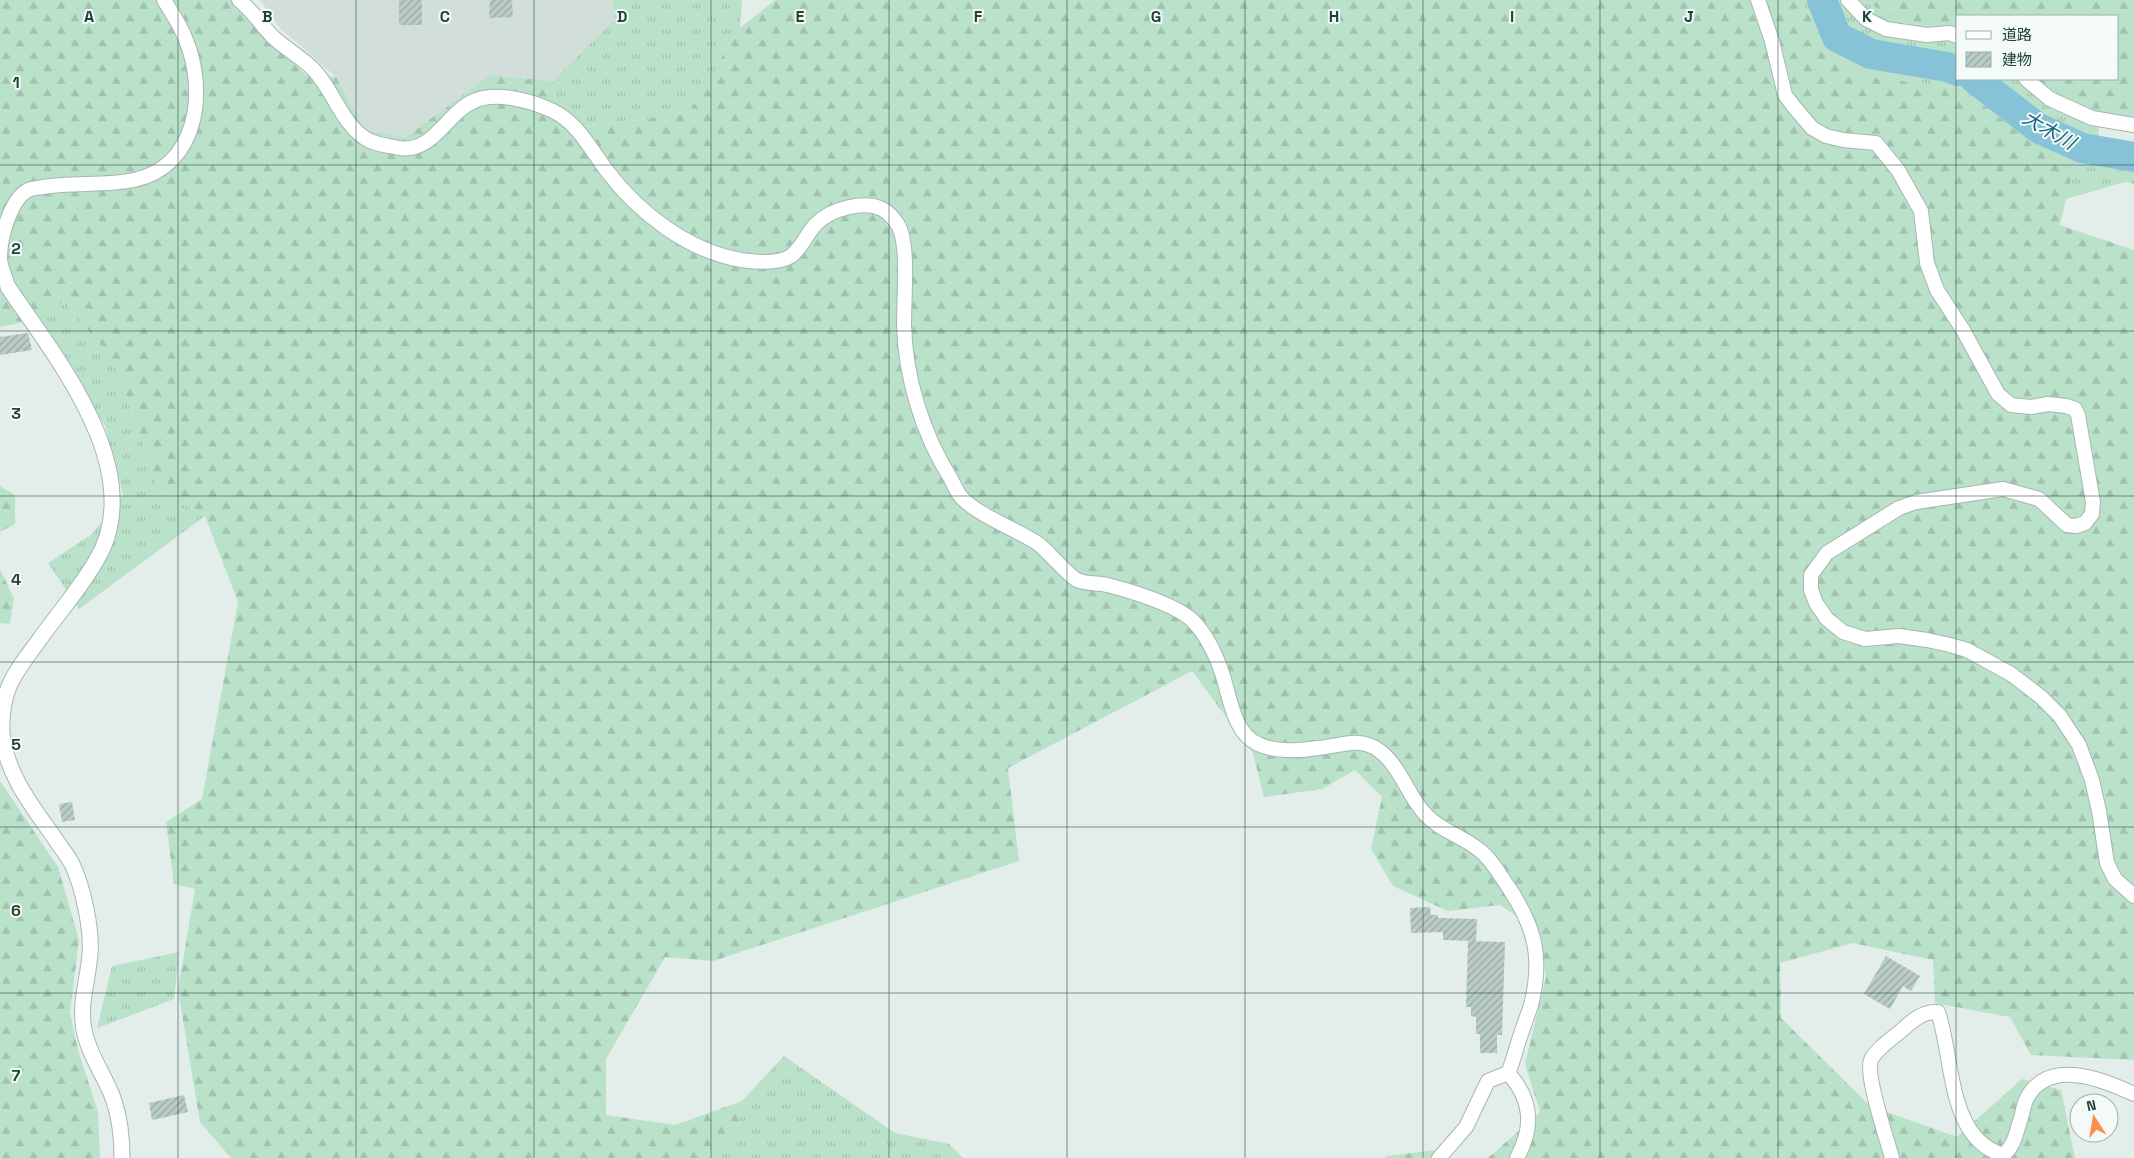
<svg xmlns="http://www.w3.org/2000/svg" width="2134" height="1158" font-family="'Space Grotesk','Noto Sans JP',sans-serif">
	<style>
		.built { fill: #d1ded9 }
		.grass { fill: url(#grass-tufts) }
		.forest { fill: url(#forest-firs) }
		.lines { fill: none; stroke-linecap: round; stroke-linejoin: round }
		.river { stroke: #86c2d8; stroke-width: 30 }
		.building { fill: url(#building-hatch) }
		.minor-casing { stroke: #a5b7b2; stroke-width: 16 }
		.tertiary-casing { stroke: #a5b7b2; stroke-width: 17 }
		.minor { stroke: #fff; stroke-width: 14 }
		.tertiary { stroke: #fff; stroke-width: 15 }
		.grid { fill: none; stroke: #20413c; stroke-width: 1; stroke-opacity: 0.55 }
		.labels { text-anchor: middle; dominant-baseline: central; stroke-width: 4; stroke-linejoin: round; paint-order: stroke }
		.water-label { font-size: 19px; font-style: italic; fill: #156483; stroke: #f4faf7 }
		.grid-label { font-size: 16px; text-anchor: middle; font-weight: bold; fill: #20413c; stroke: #f4faf7; stroke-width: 4; stroke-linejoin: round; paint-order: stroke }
	</style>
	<defs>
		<pattern id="grass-tufts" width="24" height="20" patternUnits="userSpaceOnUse" patternTransform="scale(1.25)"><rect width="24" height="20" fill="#bae1c9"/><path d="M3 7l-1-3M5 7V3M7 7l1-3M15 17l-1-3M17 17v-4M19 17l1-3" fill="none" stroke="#a0c2ae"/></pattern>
		<pattern id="forest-firs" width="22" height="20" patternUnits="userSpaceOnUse" patternTransform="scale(1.25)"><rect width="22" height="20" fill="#bae1c9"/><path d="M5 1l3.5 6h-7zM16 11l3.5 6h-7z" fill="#a0c2ae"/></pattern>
		<pattern id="building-hatch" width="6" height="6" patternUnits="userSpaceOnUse" patternTransform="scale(1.25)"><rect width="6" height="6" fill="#baccc7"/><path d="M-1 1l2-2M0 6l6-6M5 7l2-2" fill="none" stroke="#97a7a3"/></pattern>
	</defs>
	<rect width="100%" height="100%" fill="#e3eeea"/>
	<path class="built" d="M 260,0 L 613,0 L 614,20 L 553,81 L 490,75 L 406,137 L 365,130 L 336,77 L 281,29 Z"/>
	<path class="grass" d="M 613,0 L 742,0 L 740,28 L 689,114 L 558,130 L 553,81 L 614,20 Z
		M 1801,0 L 1863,0 L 1905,24 L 1958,27 L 1958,79 L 2036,79 L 2096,114 L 2104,163 L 2134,165 L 2134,184 L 2125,182 L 2066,199 L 2071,174 L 1961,88 L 1869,77 L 1827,48 Z
		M 65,302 L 116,364 L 158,489 L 205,516 L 79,609 L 48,563 L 92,534 L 123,495 L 105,426 L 36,313 Z
		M 179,952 L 174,999 L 97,1028 L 112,966 Z
		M 784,1056 L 895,1133 L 949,1144 L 963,1158 L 704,1158 L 738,1135 L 742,1101 Z"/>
	<path class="forest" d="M 0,0 L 251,0 L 252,24 L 306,75 L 336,77 L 365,130 L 406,137 L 490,75 L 553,81 L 558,130 L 688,114 L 740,28 L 775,0 L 1801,0 L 1827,48 L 1869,77 L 1961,88 L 2072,174 L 2060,225 L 2134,250 L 2134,1060 L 2031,1055 L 2010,1017 L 1935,1003 L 1933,960 L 1853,943 L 1780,963 L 1781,1018 L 1870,1106 L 1957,1137 L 2022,1079 L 2061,1090 L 2075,1158 L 1488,1158 L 1540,1112 L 1525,1064 L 1546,977 L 1540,932 L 1500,905 L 1448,911 L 1393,886 L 1371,849 L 1382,797 L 1355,770 L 1322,789 L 1264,797 L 1253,753 L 1192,671 L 1008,768 L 1019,861 L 713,961 L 665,957 L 606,1059 L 606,1115 L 675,1125 L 742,1101 L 738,1135 L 704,1158 L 231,1158 L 200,1122 L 178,990 L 195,889 L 174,884 L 166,822 L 202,799 L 238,602 L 205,516 L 158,489 L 116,364 L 65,302 L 36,313 L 20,323 L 0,327 Z
		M 1863,0 L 2134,0 L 2134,117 L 2096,114 L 2036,79 L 2118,79 L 2118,16 L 1958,16 L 1958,27 L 1905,24 Z
		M 0,486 L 15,495 L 15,524 L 0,532 Z
		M 0,569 L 14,599 L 10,624 L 0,623 Z
		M 0,781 L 58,867 L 79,940 L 70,1013 L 78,1050 L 98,1112 L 100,1158 L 0,1158 Z
		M 1436,1150 L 1449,1158 L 1385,1158 L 1387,1156 Z"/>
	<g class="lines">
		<path class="river" d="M 1822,0 L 1837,37 L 1871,54 L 1947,67 L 1958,71
			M 1975,79 L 2038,128 L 2082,148 L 2134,157"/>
	</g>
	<path class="building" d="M 399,0 L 422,0 L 422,25 L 399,25 Z
		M 490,0 L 512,0 L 513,17 L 489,18 Z
		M 28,333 L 32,350 L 0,355 L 0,337 Z
		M 72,802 L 75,820 L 62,822 L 59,804 Z
		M 1430,907 L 1431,915 L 1438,915 L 1438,918 L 1477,919 L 1476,941 L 1443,940 L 1443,932 L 1411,933 L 1410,908 Z
		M 1468,941 L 1505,942 L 1502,1035 L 1497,1035 L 1497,1053 L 1480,1053 L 1480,1034 L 1476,1034 L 1476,1017 L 1471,1016 L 1471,1007 L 1466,1007 Z
		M 1886,956 L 1920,976 L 1911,991 L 1903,986 L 1890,1009 L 1864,994 Z
		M 184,1095 L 188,1112 L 152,1120 L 149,1103 Z"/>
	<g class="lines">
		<g class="minor-casing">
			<path id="minor" d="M 239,0 C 253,11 261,25 273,37 C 286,49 301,57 313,69 C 334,90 342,127 370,141 C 379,145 390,146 399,148 C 434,153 446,113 474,101 C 496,91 532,101 553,111 C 577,122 592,151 607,171 C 639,213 688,251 741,260 C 755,262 779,264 791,256 C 802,248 807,233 816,224 C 830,209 864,200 882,209 C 890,213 899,224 901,232 C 908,253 904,300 904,324 C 905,377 923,435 951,479 C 954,485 957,492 961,497 C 980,517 1017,529 1040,545 C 1049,553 1069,576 1077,580 C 1085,584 1099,583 1107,585 C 1131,591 1174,604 1192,620 C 1206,634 1216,655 1222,673 C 1230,696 1233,733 1258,744 C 1274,752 1300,751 1318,748 C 1335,747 1352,739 1369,745 C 1398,756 1406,795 1426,815 C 1443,833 1469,838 1485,855 C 1494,864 1502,878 1509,888 C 1535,927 1543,958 1531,1005 C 1528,1015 1524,1024 1521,1034 C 1516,1047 1514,1060 1508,1073 L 1488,1081 L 1466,1127 L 1439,1158
				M 1758,0 L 1772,41 L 1785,95 L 1795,108 L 1812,128 L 1826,136 L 1843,140 L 1876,143 L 1898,170 L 1921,211 L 1927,263 L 1937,290 L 1963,330 L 1998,394 L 2011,405 L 2031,407 L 2048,404 L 2066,406 L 2075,409 L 2078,415 L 2093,502 L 2092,514 L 2085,523 L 2076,526 L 2067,525 L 2039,499 L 2003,489 L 1916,502 L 1899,508 L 1827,553 L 1811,575 L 1811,590 L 1816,603 L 1827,619 L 1843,632 L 1865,639 L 1899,636 L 1927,640 L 1950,645 L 1967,650 L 2011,674 L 2041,697 L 2060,716 L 2079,745 L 2092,780 L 2099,811 L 2107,863 L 2115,879 L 2134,896
				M 1848,0 L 1866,19 L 1886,29 L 1927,35 L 1949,33 L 1958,36
				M 2026,79 L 2050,99 L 2092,118 L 2134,125
				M 8,287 C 6,278 0,267 0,258 C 0,238 10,200 28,190 C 32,188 39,188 43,187 C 72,182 106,186 134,180 C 198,166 207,92 186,40 C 181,26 172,13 164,0
				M 1508,1073 C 1532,1099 1534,1127 1517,1158
				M 1892,1158 C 1887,1139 1865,1075 1871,1060 C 1875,1050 1894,1037 1902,1030 C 1913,1020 1923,1011 1938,1012 C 1954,1059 1947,1138 2003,1155 C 2015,1146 2016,1132 2021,1118 C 2023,1111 2024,1102 2028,1096 C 2051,1058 2104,1080 2134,1094"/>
		</g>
		<g class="tertiary-casing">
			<path id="tertiary" d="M 8,287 C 56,358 150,472 96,561 C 79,590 56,616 37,643 C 13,675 0,692 2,734 C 7,776 33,807 56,840 C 61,848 68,856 72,864 C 83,887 92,929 90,954 C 88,980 79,1004 84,1030 C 89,1056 106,1077 114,1101 C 120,1119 122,1139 122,1158"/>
		</g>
		<use href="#minor" class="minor"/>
		<use href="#tertiary" class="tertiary"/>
	</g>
	<path class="grid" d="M 178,0 L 178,1158M 356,0 L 356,1158M 534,0 L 534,1158M 711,0 L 711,1158M 889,0 L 889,1158M 1067,0 L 1067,1158M 1245,0 L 1245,1158M 1423,0 L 1423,1158M 1600,0 L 1600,1158M 1778,0 L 1778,1158M 1956,0 L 1956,1158M 0,165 L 2134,165M 0,331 L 2134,331M 0,496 L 2134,496M 0,662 L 2134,662M 0,827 L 2134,827M 0,993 L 2134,993"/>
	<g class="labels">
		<g class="water-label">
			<text transform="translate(2049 130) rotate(30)">大木川</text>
		</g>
	</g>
	<g class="grid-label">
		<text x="89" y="22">A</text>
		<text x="267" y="22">B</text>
		<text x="445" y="22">C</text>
		<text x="622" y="22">D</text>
		<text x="800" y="22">E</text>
		<text x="978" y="22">F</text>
		<text x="1156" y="22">G</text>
		<text x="1334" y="22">H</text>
		<text x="1512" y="22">I</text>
		<text x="1689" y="22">J</text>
		<text x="1867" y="22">K</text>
		<text x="16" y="88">1</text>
		<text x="16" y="254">2</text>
		<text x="16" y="419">3</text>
		<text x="16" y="585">4</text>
		<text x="16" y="750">5</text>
		<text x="16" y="916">6</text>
		<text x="16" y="1081">7</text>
	</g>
	<rect x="1956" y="15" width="162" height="65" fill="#f4faf7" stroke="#9fb0ac"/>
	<rect x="1966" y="31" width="25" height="8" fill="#ffffff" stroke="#9fb0ac"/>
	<text x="2002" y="40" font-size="15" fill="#20413c">道路</text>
	<rect x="1966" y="52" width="25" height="15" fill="url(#building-hatch)" stroke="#9fb0ac"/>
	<text x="2002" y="65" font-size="15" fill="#20413c">建物</text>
	<g transform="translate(2094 1118) rotate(348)"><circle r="24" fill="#f4faf7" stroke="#9fb0ac"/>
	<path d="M0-4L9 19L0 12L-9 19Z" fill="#fe8f50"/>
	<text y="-8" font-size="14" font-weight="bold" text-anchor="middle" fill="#20413c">N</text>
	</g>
</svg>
